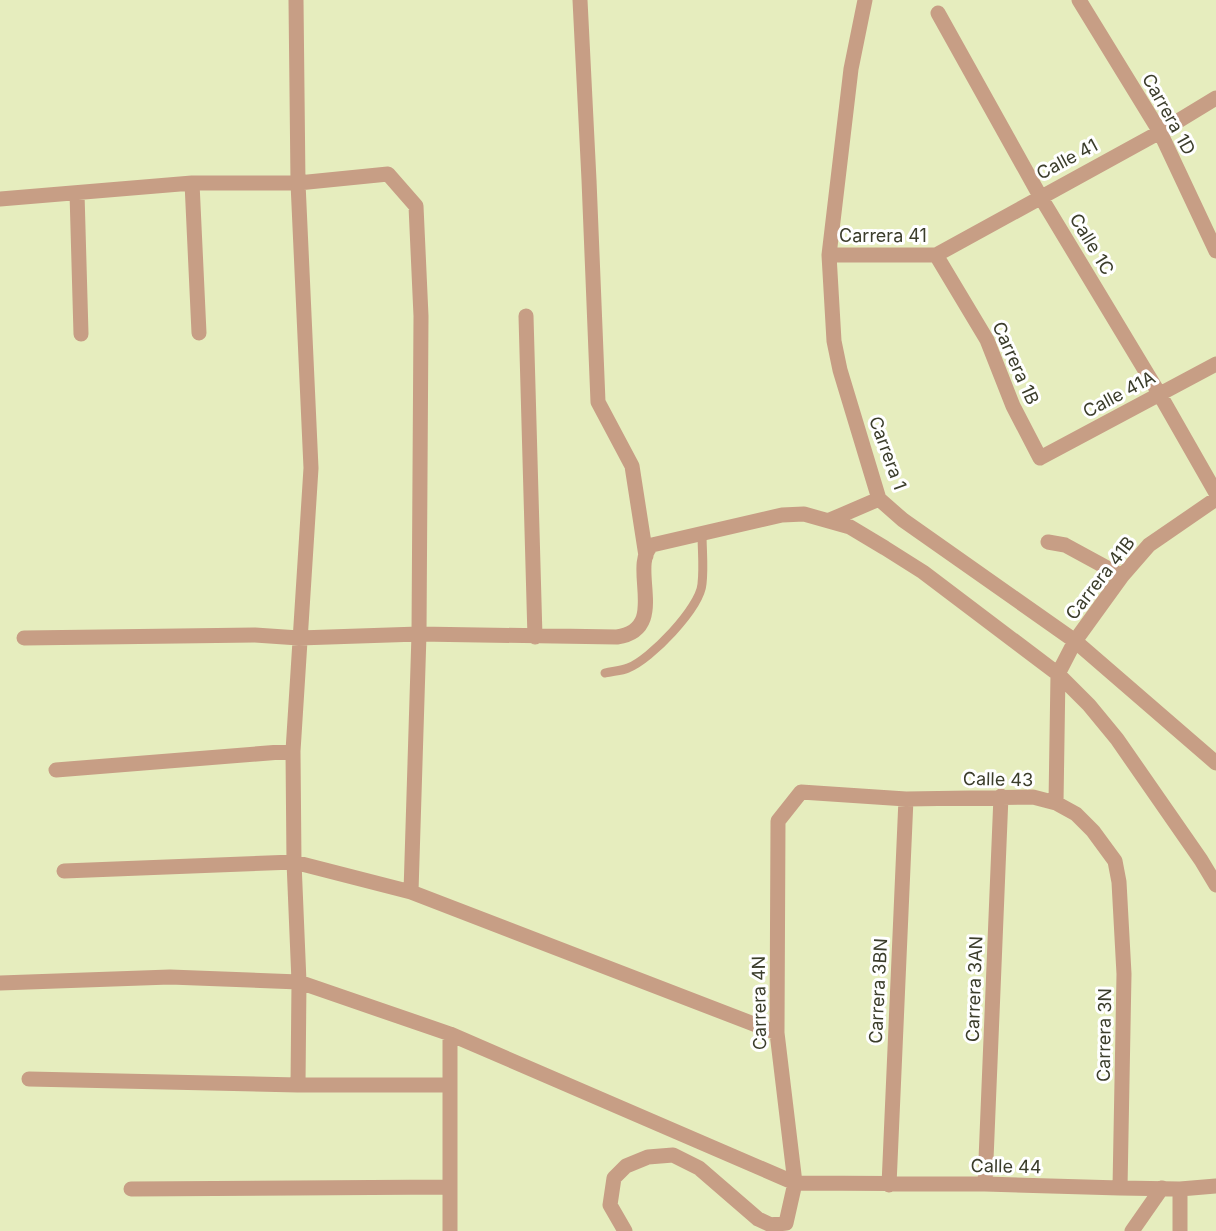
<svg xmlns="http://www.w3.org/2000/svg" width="1216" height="1231" font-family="Inter,sans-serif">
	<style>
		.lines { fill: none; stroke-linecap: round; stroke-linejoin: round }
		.service { stroke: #c79e85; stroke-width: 9 }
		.minor { stroke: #c79e85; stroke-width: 15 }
		.labels { text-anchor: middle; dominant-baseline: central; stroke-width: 6; stroke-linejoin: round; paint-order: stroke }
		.street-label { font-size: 18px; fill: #3b3d2b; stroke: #fff }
	</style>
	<rect width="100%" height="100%" fill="#e6edbe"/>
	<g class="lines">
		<path class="service" d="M 605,673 C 612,671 621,671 628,668 C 650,660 700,608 702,584 C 704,567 702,550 702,533"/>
		<path class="minor" d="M 296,0 L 298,183 L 311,468 L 293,751 L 294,862 L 299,982 L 298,1085
			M 580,0 L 589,180 L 598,402 L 632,466 L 646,556
			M 865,0 L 851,69 L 829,255 L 834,341 L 840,370 L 879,499 L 903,520 L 1075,641 L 1216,763
			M 1079,0 L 1160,132 L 1216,251
			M 938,13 L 1040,196 L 1160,395 L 1216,493
			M 192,183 L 199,333
			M 77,193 L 81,334
			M 0,199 L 192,183 L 298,183 L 388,174 L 416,206 L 421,316 L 419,634 L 411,892
			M 829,255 L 936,255 L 1160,132 L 1216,98
			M 936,255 L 987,340 L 1013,406 L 1040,458 L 1216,364
			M 526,316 L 535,637
			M 830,520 L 879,499
			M 1048,542 L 1065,545 L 1122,576
			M 24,638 L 255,635 L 299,638 L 419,634 L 617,637 C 670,629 628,567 652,545 L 782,515 L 804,514 L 850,527 L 885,548 L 923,572 L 1058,674 L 1089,705 L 1117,739 L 1201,860 L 1216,885
			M 56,770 L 293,751
			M 1056,803 L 1058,674 L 1075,641 L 1122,576 L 1149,545 L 1216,499
			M 64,871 L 294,862 L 411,892 L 777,1033
			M 0,983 L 170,977 L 299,982 L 450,1034 L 795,1183 L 985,1184 L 1120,1188 L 1180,1189 L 1216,1186
			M 29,1079 L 298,1085 L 450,1085
			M 985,1184 L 1001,796
			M 889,1185 L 906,799
			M 131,1189 L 450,1187
			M 450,1231 L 450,1034
			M 625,1231 L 610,1205 L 614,1178 L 626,1166 L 648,1157 L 673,1155 L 699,1168 L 758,1219 L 771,1225 L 786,1223 L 795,1183 L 777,1033 L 778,821 L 801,792 L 906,799 L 1033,797 L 1056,803 L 1076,814 L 1093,831 L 1115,861 L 1119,882 L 1124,974 L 1120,1188
			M 1132,1231 L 1162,1188
			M 1180,1231 L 1180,1189"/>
	</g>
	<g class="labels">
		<g class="street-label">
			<text transform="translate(1169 114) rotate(61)">Carrera 1D</text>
			<text transform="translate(1067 159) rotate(-28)">Calle 41</text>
			<text x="883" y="235">Carrera 41</text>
			<text transform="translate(1092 244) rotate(59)">Calle 1C</text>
			<text transform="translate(1016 363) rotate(66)">Carrera 1B</text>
			<text transform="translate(1119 394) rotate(-28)">Calle 41A</text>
			<text transform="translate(888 453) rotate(70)">Carrera 1</text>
			<text transform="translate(1100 578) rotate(-52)">Carrera 41B</text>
			<text transform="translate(998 779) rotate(1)">Calle 43</text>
			<text transform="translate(974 989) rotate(-88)">Carrera 3AN</text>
			<text transform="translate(878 991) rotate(-87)">Carrera 3BN</text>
			<text transform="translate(759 1003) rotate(-91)">Carrera 4N</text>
			<text transform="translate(1104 1035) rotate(-89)">Carrera 3N</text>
			<text transform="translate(1006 1166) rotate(1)">Calle 44</text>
		</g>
	</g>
</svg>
